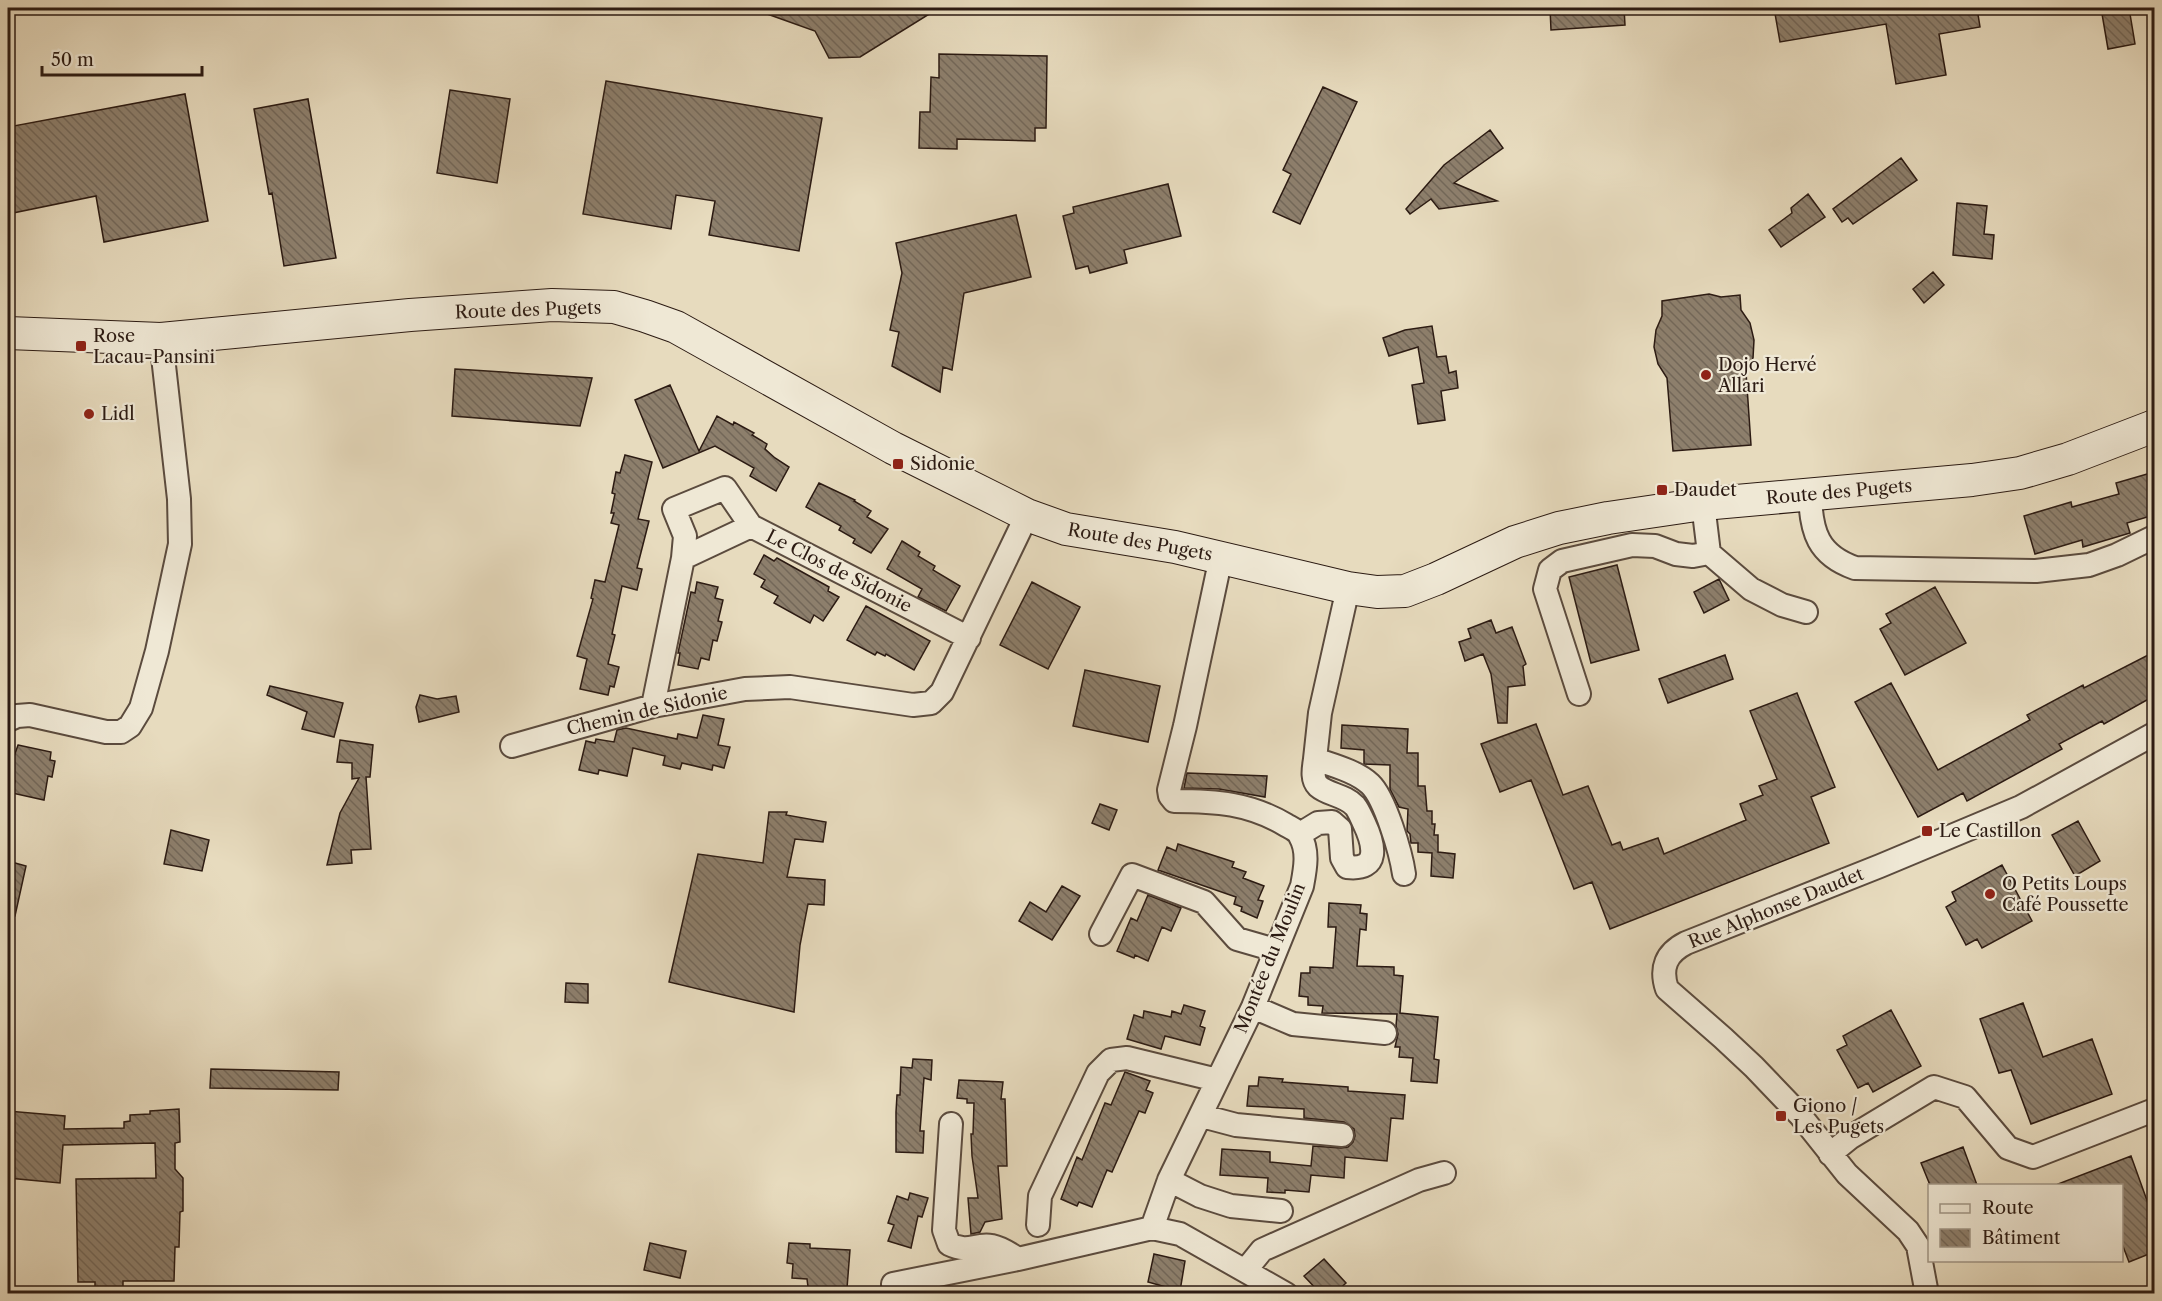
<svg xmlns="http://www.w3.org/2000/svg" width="2162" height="1301" font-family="'Libre Caslon Text',serif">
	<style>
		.building { fill: url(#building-back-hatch); stroke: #2c1b13; stroke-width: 1.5 }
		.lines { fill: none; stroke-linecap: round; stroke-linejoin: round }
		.street-casing { stroke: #5b4b3e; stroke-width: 26 }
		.secondary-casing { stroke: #2c1b13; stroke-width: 34 }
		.street { stroke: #efe8d5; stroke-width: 22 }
		.secondary { stroke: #efe8d5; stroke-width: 32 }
		.poi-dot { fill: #8f2418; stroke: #efe8d5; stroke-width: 2 }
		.labels { text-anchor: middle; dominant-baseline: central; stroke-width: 4.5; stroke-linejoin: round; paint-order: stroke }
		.street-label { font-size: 18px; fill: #2c1b13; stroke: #efe8d5 }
		.poi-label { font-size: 18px; fill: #2c1b13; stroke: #efe8d5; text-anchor: start }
	</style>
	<defs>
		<pattern id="building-back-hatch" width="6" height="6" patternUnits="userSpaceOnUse" patternTransform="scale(1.5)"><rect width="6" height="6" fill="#8d7f6c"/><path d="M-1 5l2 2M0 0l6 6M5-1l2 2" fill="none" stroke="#736758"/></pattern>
	</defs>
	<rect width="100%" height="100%" fill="#e7dbbe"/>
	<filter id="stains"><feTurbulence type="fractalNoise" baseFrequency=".00333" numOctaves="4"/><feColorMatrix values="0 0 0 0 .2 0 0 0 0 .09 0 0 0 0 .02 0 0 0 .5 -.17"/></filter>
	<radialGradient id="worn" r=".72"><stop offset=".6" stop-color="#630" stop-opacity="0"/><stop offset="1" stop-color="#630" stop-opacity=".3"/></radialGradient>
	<path class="building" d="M 757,8 L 939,8 L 860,57 L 829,58 L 815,31 L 756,10 Z
		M 1550,8 L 1624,8 L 1625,25 L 1551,30 Z
		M 1774,8 L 1977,8 L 1980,27 L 1939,34 L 1946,75 L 1896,84 L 1886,24 L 1780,42 Z
		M 2101,8 L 2129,8 L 2135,44 L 2108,49 Z
		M 939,54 L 1047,56 L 1046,128 L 1035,128 L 1035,141 L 957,139 L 957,149 L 919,148 L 920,112 L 930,112 L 931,77 L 939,78 Z
		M 606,81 L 822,118 L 799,251 L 709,235 L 715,201 L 676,195 L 671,229 L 583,214 Z
		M 1323,87 L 1357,102 L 1300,224 L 1273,212 L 1291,174 L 1283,170 Z
		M 450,90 L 510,99 L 497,183 L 437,173 Z
		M 185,94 L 208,221 L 104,242 L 96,196 L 8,214 L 8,127 Z
		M 308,99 L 336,258 L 284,266 L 272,193 L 269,194 L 254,109 Z
		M 1490,130 L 1503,148 L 1454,183 L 1497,201 L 1439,209 L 1431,199 L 1410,214 L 1406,209 L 1444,165 Z
		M 1901,158 L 1917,180 L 1853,224 L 1848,218 L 1842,222 L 1833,209 Z
		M 1168,184 L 1181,236 L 1124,250 L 1127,263 L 1090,273 L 1088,266 L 1076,269 L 1063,216 L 1074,213 L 1073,207 Z
		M 1808,194 L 1825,217 L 1781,247 L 1769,230 L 1792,213 L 1791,208 Z
		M 1957,203 L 1987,206 L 1984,234 L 1994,235 L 1992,259 L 1953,255 Z
		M 1016,215 L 1031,277 L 964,293 L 952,370 L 943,367 L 940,392 L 892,366 L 899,332 L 890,330 L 902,273 L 896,243 Z
		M 1933,272 L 1944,285 L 1924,303 L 1913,289 Z
		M 1709,294 L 1721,297 L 1740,295 L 1741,310 L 1750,323 L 1754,340 L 1753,358 L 1746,372 L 1751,445 L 1673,451 L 1667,378 L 1658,364 L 1654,347 L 1656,330 L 1662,316 L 1662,301 Z
		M 1432,326 L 1437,357 L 1446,356 L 1449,373 L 1456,371 L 1458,388 L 1441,391 L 1445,420 L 1418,424 L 1412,385 L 1424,383 L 1418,347 L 1389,356 L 1383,338 L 1405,330 Z
		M 455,369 L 472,370 L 592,378 L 580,426 L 452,416 Z
		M 670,385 L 699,451 L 717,416 L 733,425 L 734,422 L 754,433 L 752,435 L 767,444 L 765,449 L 775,458 L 789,467 L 776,491 L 750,476 L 754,468 L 715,446 L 663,468 L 635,400 Z
		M 625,455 L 652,462 L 638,519 L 649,521 L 637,568 L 642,569 L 637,590 L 622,586 L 612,634 L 615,635 L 608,664 L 619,667 L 614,687 L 610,686 L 608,695 L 580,689 L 587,659 L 577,656 L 593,599 L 591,598 L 595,580 L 605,582 L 619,525 L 611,523 L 614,513 L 611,513 L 615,494 L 612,493 L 616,472 L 620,473 Z
		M 2154,472 L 2154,515 L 2127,523 L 2130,533 L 2083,547 L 2082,540 L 2035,554 L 2024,516 L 2071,502 L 2072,507 L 2119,494 L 2116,483 Z
		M 819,483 L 855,500 L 854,501 L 871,511 L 867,517 L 888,529 L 871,553 L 853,543 L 855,539 L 839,530 L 841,526 L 806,507 Z
		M 902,541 L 920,552 L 918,556 L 935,566 L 933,570 L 960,586 L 946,611 L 918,597 L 922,589 L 887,569 Z
		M 764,555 L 774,561 L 777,558 L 829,587 L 828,591 L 839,597 L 823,621 L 814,615 L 810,623 L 774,603 L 778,596 L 761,587 L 765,580 L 754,574 Z
		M 1617,565 L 1639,650 L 1591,663 L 1569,577 Z
		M 1719,579 L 1729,600 L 1704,613 L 1694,592 Z
		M 697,582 L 718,587 L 715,598 L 723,600 L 718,621 L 722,622 L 717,641 L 713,640 L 709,660 L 701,658 L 698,669 L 678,665 L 680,653 L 678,653 L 691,592 L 695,593 Z
		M 1032,582 L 1080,607 L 1048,669 L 1000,645 Z
		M 1935,587 L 1966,643 L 1905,675 L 1880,629 L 1891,623 L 1886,614 Z
		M 866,606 L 930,641 L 914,670 L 886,654 L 885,656 L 877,652 L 875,655 L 847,640 Z
		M 1491,620 L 1496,633 L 1512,627 L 1526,664 L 1523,666 L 1525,685 L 1508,687 L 1507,723 L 1498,723 L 1491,674 L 1483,654 L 1465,661 L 1459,642 L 1471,638 L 1468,629 Z
		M 2154,652 L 2154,696 L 2104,724 L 2102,721 L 2059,744 L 2062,749 L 1967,801 L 1963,793 L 1918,817 L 1855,702 L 1891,683 L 1938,770 L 2030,720 L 2027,715 L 2083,685 L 2084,688 Z
		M 1725,655 L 1733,679 L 1668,703 L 1659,679 Z
		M 1085,670 L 1160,686 L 1148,742 L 1073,726 Z
		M 270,686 L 343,703 L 334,737 L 302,729 L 307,712 L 267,695 Z
		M 1797,693 L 1835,787 L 1811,797 L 1829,843 L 1610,929 L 1592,882 L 1574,889 L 1531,780 L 1500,792 L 1481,744 L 1536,724 L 1563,795 L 1588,786 L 1612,845 L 1620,842 L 1623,850 L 1658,838 L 1664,854 L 1746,820 L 1740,804 L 1763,795 L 1759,786 L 1777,779 L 1750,711 Z
		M 420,695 L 437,699 L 456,696 L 459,712 L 419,722 L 416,707 Z
		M 703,715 L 724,719 L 718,745 L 730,747 L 724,768 L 713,765 L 712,770 L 682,763 L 680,769 L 663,765 L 665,756 L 633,748 L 627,776 L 599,770 L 598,774 L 579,770 L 586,741 L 595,743 L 596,739 L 614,742 L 617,730 L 626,728 L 677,739 L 678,734 L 697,738 Z
		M 1342,725 L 1408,729 L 1407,753 L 1418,753 L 1418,786 L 1425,786 L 1427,811 L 1432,811 L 1432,824 L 1435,824 L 1434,835 L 1438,835 L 1438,852 L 1455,854 L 1453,878 L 1431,876 L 1432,853 L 1418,852 L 1418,843 L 1411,843 L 1410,834 L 1407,831 L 1408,809 L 1399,807 L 1390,789 L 1390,765 L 1364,764 L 1364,750 L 1341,748 Z
		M 340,740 L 373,745 L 370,777 L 366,777 L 371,849 L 351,850 L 352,863 L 327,865 L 340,813 L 359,778 L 352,779 L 352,763 L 337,762 Z
		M 18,745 L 51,752 L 50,760 L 55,761 L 52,777 L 48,776 L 44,800 L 12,793 L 15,781 L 11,780 L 13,769 L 10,768 Z
		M 1187,773 L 1267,776 L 1265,797 L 1219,789 L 1184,788 Z
		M 1100,804 L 1117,810 L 1109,830 L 1092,823 Z
		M 769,812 L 787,812 L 786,815 L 826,822 L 823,842 L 795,839 L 787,877 L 825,880 L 824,905 L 808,904 L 800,945 L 794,1012 L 669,982 L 698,854 L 763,863 Z
		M 2078,821 L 2100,861 L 2075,876 L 2052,835 Z
		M 171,830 L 209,840 L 202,871 L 164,864 Z
		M 1178,844 L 1234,862 L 1232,867 L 1246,872 L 1243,878 L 1264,886 L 1258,900 L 1263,901 L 1257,918 L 1241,911 L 1242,907 L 1234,904 L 1236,897 L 1158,870 L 1167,847 L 1176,851 Z
		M 8,861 L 26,866 L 15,916 L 8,915 Z
		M 2002,865 L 2032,921 L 1982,948 L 1977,939 L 1966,945 L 1946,907 L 1956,901 L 1952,892 Z
		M 1062,886 L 1080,896 L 1052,940 L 1019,921 L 1030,902 L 1046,912 Z
		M 1148,895 L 1181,908 L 1171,931 L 1162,927 L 1148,961 L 1135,955 L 1134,958 L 1117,951 L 1131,918 L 1137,921 Z
		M 1329,903 L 1361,905 L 1360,913 L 1367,914 L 1366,930 L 1360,929 L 1357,966 L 1394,967 L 1394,975 L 1403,976 L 1400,1013 L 1438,1017 L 1434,1059 L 1439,1060 L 1437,1083 L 1411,1081 L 1413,1058 L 1399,1057 L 1400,1047 L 1395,1047 L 1398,1034 L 1396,1026 L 1397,1014 L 1322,1013 L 1323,1006 L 1308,1005 L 1308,997 L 1299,996 L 1301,973 L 1310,973 L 1310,967 L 1333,968 L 1336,927 L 1328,927 Z
		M 566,983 L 588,984 L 588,1003 L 565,1002 Z
		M 2023,1003 L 2043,1057 L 2092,1039 L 2112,1094 L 2031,1124 L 2011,1070 L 1999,1073 L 1980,1019 Z
		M 1184,1005 L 1205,1011 L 1200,1026 L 1205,1028 L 1200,1045 L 1165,1036 L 1161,1049 L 1127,1039 L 1134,1015 L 1143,1018 L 1144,1011 L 1171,1017 L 1172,1011 L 1181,1014 Z
		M 1891,1010 L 1921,1066 L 1873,1092 L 1868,1083 L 1858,1088 L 1837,1050 L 1847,1045 L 1843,1036 Z
		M 913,1059 L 932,1060 L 931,1080 L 924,1078 L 920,1131 L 924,1131 L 923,1153 L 896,1152 L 896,1112 L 897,1095 L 900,1095 L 901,1067 L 912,1068 Z
		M 211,1069 L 339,1072 L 338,1090 L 210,1088 Z
		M 1125,1072 L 1150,1081 L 1146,1090 L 1153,1093 L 1145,1113 L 1139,1111 L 1112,1172 L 1107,1170 L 1092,1207 L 1079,1202 L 1077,1206 L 1061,1199 L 1077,1157 L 1082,1160 L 1105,1103 L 1111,1105 Z
		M 1259,1077 L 1283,1079 L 1282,1082 L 1348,1087 L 1348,1091 L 1405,1095 L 1403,1119 L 1391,1118 L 1387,1161 L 1345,1157 L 1344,1178 L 1311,1175 L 1309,1192 L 1285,1190 L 1285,1193 L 1267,1192 L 1268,1178 L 1220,1175 L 1222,1149 L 1270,1152 L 1270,1162 L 1311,1166 L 1313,1146 L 1341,1148 L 1348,1147 L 1353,1142 L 1355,1136 L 1354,1129 L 1344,1122 L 1304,1118 L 1304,1109 L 1247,1106 L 1249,1086 L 1258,1086 Z
		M 959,1080 L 1003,1082 L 1001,1099 L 1005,1099 L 1007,1166 L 998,1166 L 1002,1219 L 985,1222 L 980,1232 L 971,1234 L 968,1198 L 978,1198 L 972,1156 L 971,1134 L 973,1134 L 974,1103 L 967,1103 L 967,1099 L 957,1098 Z
		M 179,1109 L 180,1142 L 175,1143 L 175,1169 L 183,1178 L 183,1211 L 180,1212 L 179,1247 L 175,1247 L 174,1281 L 123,1281 L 123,1293 L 95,1293 L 95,1282 L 78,1282 L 76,1179 L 156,1178 L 155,1143 L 63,1145 L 60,1183 L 8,1178 L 8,1111 L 65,1116 L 64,1129 L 124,1128 L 124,1122 L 130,1121 L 130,1115 L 150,1114 L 150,1111 Z
		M 1963,1147 L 1977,1185 L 1930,1185 L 1921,1163 Z
		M 2131,1156 L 2149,1206 L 2154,1204 L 2154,1252 L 2129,1262 L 2121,1241 L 2121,1185 L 2059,1185 L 2058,1184 Z
		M 910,1193 L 928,1198 L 922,1217 L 918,1216 L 911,1248 L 888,1241 L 894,1225 L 888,1223 L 897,1196 L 908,1200 Z
		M 650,1243 L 686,1251 L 680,1278 L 644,1270 Z
		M 789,1243 L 810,1244 L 810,1248 L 850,1250 L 847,1288 L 808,1287 L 807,1279 L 792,1278 L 793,1264 L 787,1263 Z
		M 1154,1254 L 1185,1261 L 1180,1291 L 1148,1282 Z
		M 1324,1259 L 1346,1283 L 1335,1293 L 1320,1293 L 1304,1276 Z"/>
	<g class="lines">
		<g class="street-casing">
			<path id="street" d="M 1810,495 C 1811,532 1818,555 1855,568 L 2036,571 L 2089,565 L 2117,555 L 2154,537
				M 1703,504 L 1709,553 L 1751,589 L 1782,605 L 1806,612
				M 1221,557 L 1185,726 L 1169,790 L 1170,796 L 1174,801 C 1216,801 1249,803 1286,825 C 1291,828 1298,831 1300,836 C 1309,851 1305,870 1302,886 L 1253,1007 L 1169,1180 L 1152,1228 L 1180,1234 L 1286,1294
				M 683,558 L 685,536 L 674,509 L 725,488 L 751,526
				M 1348,588 L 1320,713 L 1315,759 C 1332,765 1356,771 1370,784 C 1385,798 1401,853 1404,874
				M 1579,694 L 1545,589 L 1550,570 L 1562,561 L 1632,545 L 1655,546 L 1676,554 L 1693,556 L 1709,553
				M 653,706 L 683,558 L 751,526 L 969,638
				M 8,720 L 17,716 L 30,715 L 106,732 L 121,732 L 130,726 L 141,708 L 157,651 L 180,544 L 179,499 L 161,339
				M 512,746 L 653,706 L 745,689 L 790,687 L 913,705 L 931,703 L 942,692 L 1027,515
				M 1300,834 L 1318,823 L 1332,822 L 1340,829 L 1342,858 L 1347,867 C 1381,871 1374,844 1364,823 C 1361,817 1359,811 1355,806 C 1345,795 1328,795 1318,786 C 1311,779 1314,767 1315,759
				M 1101,934 L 1132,875 L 1204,902 L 1237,939 L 1275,950
				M 1253,1007 L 1293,1024 L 1385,1033
				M 1202,1116 L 1236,1125 L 1342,1135
				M 951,1124 L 944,1230 L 949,1244 C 970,1254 974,1243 992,1246 C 1002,1248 1010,1254 1018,1259
				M 1830,1154 L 1851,1137 L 1934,1087 L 1965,1097 L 2008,1148 L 2033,1157 L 2154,1110
				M 1169,1180 L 1200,1196 L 1231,1206 L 1281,1211
				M 1038,1225 L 1040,1196 L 1098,1073 L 1111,1060 L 1127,1058 L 1217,1080
				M 1245,1271 L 1262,1250 L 1419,1180 L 1444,1173
				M 893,1284 L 1018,1259 L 1152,1228
				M 1927,1294 L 1918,1246 L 1908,1231 L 1847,1174 L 1800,1115 L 1754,1067 L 1723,1038 L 1667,989 C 1660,968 1666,953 1686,943 L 1880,866 L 2021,807 L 2154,734"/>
		</g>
		<g class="secondary-casing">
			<path id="secondary" d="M 8,333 L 161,339 L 410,315 L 552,305 L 614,307 L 645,316 L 676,327 L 893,448 L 1027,515 L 1066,529 L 1175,547 L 1348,588 L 1377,592 L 1405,591 L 1436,579 L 1515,542 L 1559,528 L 1608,518 L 1703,504 L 1972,480 L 2020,473 L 2068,459 L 2154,426"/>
		</g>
		<use href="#street" class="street"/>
		<use href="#secondary" class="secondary"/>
	</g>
	<g class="poi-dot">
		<rect x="75" y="340" width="12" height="12" rx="3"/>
		<circle cx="1706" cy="375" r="6"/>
		<circle cx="89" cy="414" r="6"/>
		<rect x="892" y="458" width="12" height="12" rx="3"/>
		<rect x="1656" y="484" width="12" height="12" rx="3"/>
		<rect x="1921" y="825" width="12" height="12" rx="3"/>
		<circle cx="1990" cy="894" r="6"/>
		<rect x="1775" y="1110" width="12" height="12" rx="3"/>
	</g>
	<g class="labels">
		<g class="street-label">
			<text transform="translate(528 310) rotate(-2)">Route des Pugets</text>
			<text transform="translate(1839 492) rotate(-5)">Route des Pugets</text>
			<text transform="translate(1140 542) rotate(10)">Route des Pugets</text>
			<text transform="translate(839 571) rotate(27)">Le Clos de Sidonie</text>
			<text transform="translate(647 711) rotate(-13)">Chemin de Sidonie</text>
			<text transform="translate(1776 908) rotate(-22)">Rue Alphonse Daudet</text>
			<text transform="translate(1270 958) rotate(-68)">Montée du Moulin</text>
		</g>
		<g class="poi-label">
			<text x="93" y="336">Rose<tspan x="93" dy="21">Lacau-Pansini</tspan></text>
			<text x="1718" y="365">Dojo Hervé<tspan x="1718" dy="21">Allari</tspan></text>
			<text x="101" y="414">Lidl</text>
			<text x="910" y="464">Sidonie</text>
			<text x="1674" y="490">Daudet</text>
			<text x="1939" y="831">Le Castillon</text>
			<text x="2002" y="884">O Petits Loups<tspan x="2002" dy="21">Café Poussette</tspan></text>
			<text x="1793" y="1106">Giono /<tspan x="1793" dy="21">Les Pugets</tspan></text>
		</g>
	</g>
	<rect width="2162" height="1301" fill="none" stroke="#e7dbbe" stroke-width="30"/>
	<rect x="9" y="9" width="2144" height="1283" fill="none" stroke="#2c1b13" stroke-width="3"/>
	<rect x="15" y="15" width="2132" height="1271" fill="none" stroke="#2c1b13" stroke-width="1.5"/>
	<rect x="1928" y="1184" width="195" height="78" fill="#efe8d5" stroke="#a19687" stroke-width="1.5"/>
	<rect x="1940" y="1204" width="30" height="9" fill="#efe8d5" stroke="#a19687" stroke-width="1.5"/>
	<text x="1982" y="1214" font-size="18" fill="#2c1b13">Route</text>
	<rect x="1940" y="1229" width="30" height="18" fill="url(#building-back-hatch)" stroke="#a19687" stroke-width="1.5"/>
	<text x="1982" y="1244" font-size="18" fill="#2c1b13">Bâtiment</text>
	<path d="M42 66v9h160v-9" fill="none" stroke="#2c1b13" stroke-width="3"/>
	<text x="51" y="66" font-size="18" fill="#2c1b13" stroke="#efe8d5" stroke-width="4.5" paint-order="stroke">50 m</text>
	<rect width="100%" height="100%" filter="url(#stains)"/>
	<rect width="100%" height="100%" fill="url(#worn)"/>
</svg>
